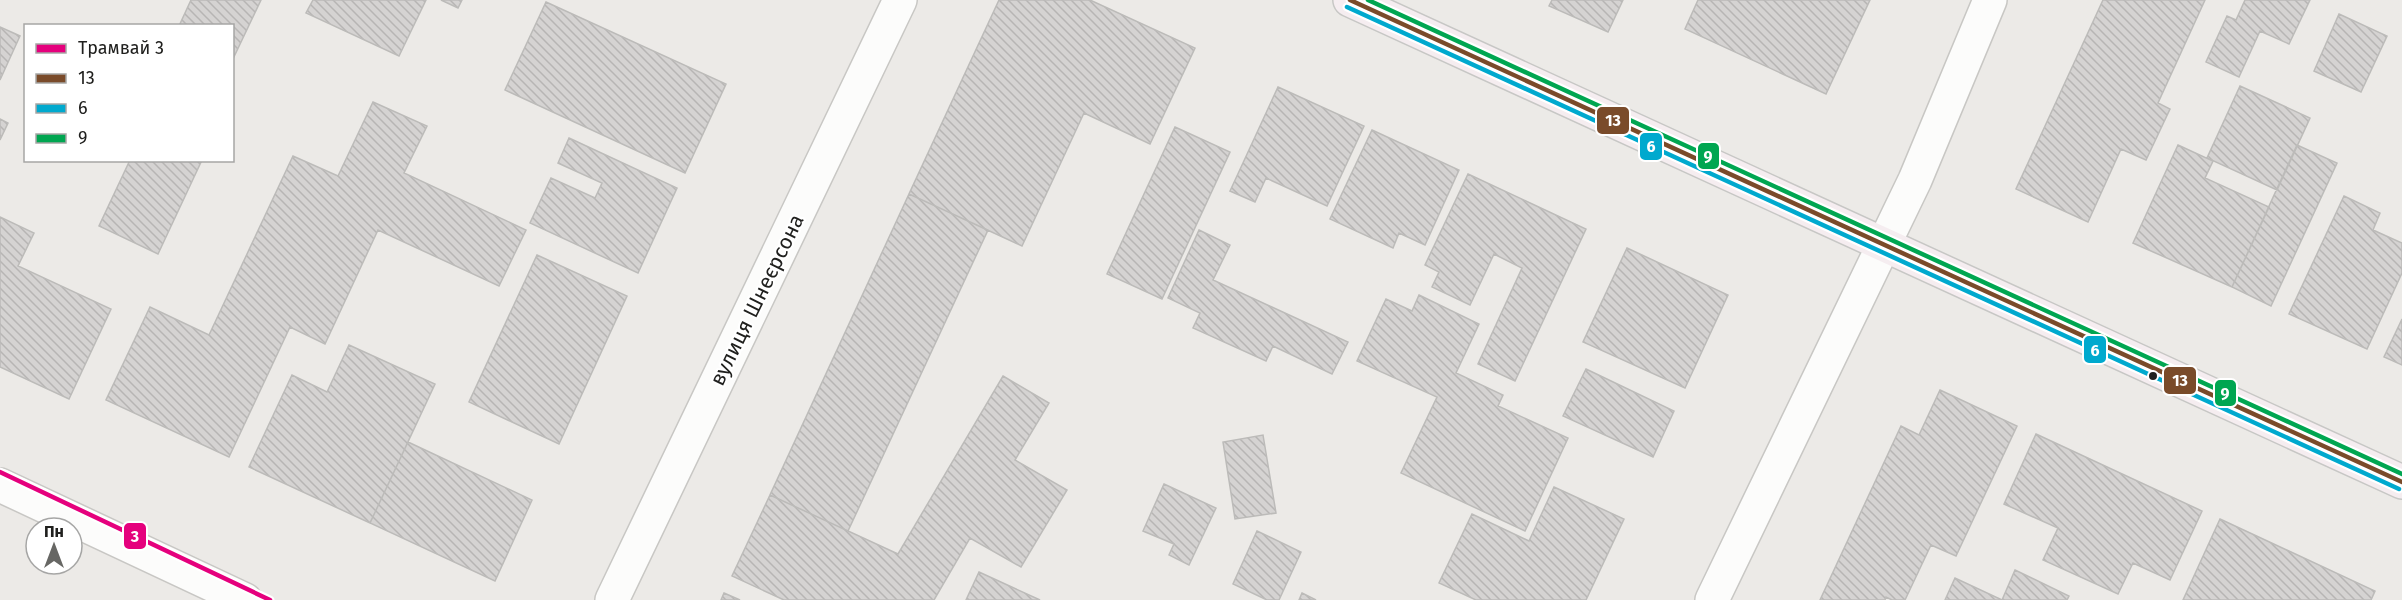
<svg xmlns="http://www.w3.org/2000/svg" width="2402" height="600" font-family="'Fira Sans',sans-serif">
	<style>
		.building { fill: url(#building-back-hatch); stroke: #bcbbb9; stroke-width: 1.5 }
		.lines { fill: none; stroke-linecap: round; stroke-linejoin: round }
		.minor-casing { stroke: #c8c7c4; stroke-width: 36 }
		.primary-casing { stroke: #c7c7c5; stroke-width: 36 }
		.minor { stroke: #fcfcfb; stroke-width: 33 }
		.primary { stroke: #f5edf0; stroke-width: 33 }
		.bus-1-casing { stroke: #fff; stroke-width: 9 }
		.bus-2-casing { stroke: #fff; stroke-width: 9 }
		.bus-3-casing { stroke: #fff; stroke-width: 9 }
		.bus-1 { stroke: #7a4b2a; stroke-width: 4.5 }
		.bus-2 { stroke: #00a9ce; stroke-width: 4.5 }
		.bus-3 { stroke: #00a651; stroke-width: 4.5 }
		.tram-1-casing { stroke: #fff; stroke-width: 9 }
		.tram-1 { stroke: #e5007d; stroke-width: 4.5 }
		.bus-dot { fill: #20201e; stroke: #fff; stroke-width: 2 }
		.labels { text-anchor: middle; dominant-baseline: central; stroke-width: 4.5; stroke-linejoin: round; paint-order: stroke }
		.street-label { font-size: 21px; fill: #20201e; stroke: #fff }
		.line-badge { stroke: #fff; stroke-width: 2 }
		.badge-label { font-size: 16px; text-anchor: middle; font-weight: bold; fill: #fff }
	</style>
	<defs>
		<pattern id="building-back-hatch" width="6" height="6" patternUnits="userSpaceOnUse" patternTransform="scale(1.5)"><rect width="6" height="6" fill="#d5d3d2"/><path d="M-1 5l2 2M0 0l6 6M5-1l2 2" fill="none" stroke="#b7b5b4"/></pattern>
	</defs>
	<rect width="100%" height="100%" fill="#eceae7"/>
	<path class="building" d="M 191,0 L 261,0 L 232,61 L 232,26 L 179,26 Z
		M 313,0 L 426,0 L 399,56 L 306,13 Z
		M 441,0 L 462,0 L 458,8 Z
		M 999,0 L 1090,0 L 1195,48 L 1150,144 L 1084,113 L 1022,246 L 909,194 Z
		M 1552,0 L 1623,0 L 1608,32 L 1549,6 Z
		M 1698,0 L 1870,0 L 1826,94 L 1685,29 Z
		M 2103,0 L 2205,0 L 2158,103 L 2170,109 L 2146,160 L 2121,149 L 2088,222 L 2016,189 Z
		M 2245,0 L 2310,0 L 2289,44 L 2260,31 L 2239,77 L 2206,62 L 2227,16 L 2236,20 Z
		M 546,2 L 726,84 L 685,173 L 505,90 Z
		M 2339,14 L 2387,36 L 2361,92 L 2314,71 Z
		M 0,27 L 20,36 L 0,80 Z
		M 2240,86 L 2310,118 L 2277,190 L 2207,158 Z
		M 1278,87 L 1364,126 L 1327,206 L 1266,178 L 1255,202 L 1230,191 Z
		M 373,102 L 427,126 L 404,173 L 526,230 L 499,286 L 378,230 L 325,344 L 290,327 L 229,457 L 106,400 L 150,307 L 209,335 L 293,156 L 338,176 Z
		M 0,119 L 8,123 L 0,140 Z
		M 1175,127 L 1230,152 L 1162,299 L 1107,274 Z
		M 1372,130 L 1459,170 L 1425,245 L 1399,233 L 1393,248 L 1330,219 Z
		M 569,138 L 677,188 L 638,273 L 530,223 L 551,178 L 595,198 L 602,183 L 558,163 Z
		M 2178,145 L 2213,161 L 2205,178 L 2269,207 L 2232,287 L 2133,243 Z
		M 2297,145 L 2337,163 L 2271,306 L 2232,287 Z
		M 130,160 L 202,160 L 158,254 L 99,226 Z
		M 1468,174 L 1586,229 L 1515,381 L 1478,364 L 1522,268 L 1494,254 L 1470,305 L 1432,287 L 1439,272 L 1425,265 Z
		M 909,194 L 988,230 L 848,531 L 770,495 Z
		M 2344,196 L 2380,213 L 2373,230 L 2402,243 L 2402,273 L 2367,349 L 2289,314 Z
		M 0,217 L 34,233 L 18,266 L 111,309 L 69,399 L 0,367 Z
		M 1199,230 L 1230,245 L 1213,280 L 1348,342 L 1332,374 L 1273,346 L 1266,361 L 1193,328 L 1200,313 L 1168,298 Z
		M 1627,248 L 1728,295 L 1685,388 L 1583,342 Z
		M 537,255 L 627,296 L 559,444 L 469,402 Z
		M 1419,295 L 1479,324 L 1456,373 L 1503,395 L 1498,406 L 1568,438 L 1525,531 L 1401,473 L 1437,397 L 1357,361 L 1386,299 L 1412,311 Z
		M 2402,319 L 2402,365 L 2384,357 Z
		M 349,345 L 435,384 L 370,523 L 249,467 L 292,375 L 327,392 Z
		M 1586,369 L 1674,411 L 1653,457 L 1563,416 Z
		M 1003,376 L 1049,403 L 1015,460 L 1067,490 L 1021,567 L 970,538 L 934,600 L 784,600 L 732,576 L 770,495 L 898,554 Z
		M 1940,390 L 2017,426 L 1956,556 L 1931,545 L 1905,600 L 1892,600 L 1886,597 L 1885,600 L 1820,600 L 1901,426 L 1919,435 Z
		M 2036,434 L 2202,511 L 2170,580 L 2133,563 L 2118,594 L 2043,560 L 2058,528 L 2004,504 Z
		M 1263,435 L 1276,513 L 1235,519 L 1223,442 Z
		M 408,442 L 532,500 L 495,581 L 370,523 Z
		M 1164,484 L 1216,508 L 1189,565 L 1169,555 L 1174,544 L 1143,531 Z
		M 1554,487 L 1624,519 L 1586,600 L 1476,600 L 1439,583 L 1472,514 L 1529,541 Z
		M 2220,519 L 2375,591 L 2371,600 L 2183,600 Z
		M 1257,531 L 1301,552 L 1279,600 L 1267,600 L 1233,584 Z
		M 2015,570 L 2069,596 L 2067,600 L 1945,600 L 1955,578 L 2002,600 Z
		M 979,572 L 1040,600 L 966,600 Z
		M 724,593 L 740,600 L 721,600 Z
		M 1302,593 L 1316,600 L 1299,600 Z"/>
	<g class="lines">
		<g class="minor-casing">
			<path id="minor" d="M 0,485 L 245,600
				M 612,600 L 900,0
				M 1712,600 L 1915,180 L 1990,0"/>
		</g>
		<g class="primary-casing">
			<path id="primary" d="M 1350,0 L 2402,482"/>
		</g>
		<use href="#minor" class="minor"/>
		<use href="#primary" class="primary"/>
		<g class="bus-1-casing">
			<path id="bus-1" d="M 1350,0 L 2402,482"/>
		</g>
		<g class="bus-2-casing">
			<path id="bus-2" d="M 1347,7 L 2399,489"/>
		</g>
		<g class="bus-3-casing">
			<path id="bus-3" d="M 1368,0 L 2402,474"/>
		</g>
		<use href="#bus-1" class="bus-1"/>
		<use href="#bus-2" class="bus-2"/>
		<use href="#bus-3" class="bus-3"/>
		<g class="tram-1-casing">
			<path id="tram-1" d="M 0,472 L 270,600"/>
		</g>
		<use href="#tram-1" class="tram-1"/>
	</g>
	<circle class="bus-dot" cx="2153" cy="376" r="5"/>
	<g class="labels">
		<g class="street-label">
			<text transform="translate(757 300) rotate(-64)">вулиця Шнеєрсона</text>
		</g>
	</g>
	<g class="line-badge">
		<rect x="1596" y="106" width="34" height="29" rx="6" fill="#7a4b2a"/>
		<rect x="1639" y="132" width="24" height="29" rx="6" fill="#00a9ce"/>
		<rect x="1697" y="142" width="23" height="28" rx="6" fill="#00a651"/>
		<rect x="2083" y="335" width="24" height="29" rx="6" fill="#00a9ce"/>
		<rect x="2163" y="366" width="34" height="29" rx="6" fill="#7a4b2a"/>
		<rect x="2214" y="379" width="23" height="28" rx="6" fill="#00a651"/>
		<rect x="123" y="522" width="24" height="28" rx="6" fill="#e5007d"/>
	</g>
	<g class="badge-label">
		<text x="1613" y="126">13</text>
		<text x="1651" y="152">6</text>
		<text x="1708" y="162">9</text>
		<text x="2095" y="356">6</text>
		<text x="2180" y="386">13</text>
		<text x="2225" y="399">9</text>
		<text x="135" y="542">3</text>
	</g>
	<rect x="24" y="24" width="210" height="138" fill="#ffffff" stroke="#a6a6a5" stroke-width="1.5"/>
	<rect x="36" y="44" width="30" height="9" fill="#e5007d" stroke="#a6a6a5" stroke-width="1.5"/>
	<text x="78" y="54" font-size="18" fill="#20201e">Трамвай 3</text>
	<rect x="36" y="74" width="30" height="9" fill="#7a4b2a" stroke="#a6a6a5" stroke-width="1.5"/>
	<text x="78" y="84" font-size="18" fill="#20201e">13</text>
	<rect x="36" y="104" width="30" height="9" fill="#00a9ce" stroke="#a6a6a5" stroke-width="1.5"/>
	<text x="78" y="114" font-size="18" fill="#20201e">6</text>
	<rect x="36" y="134" width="30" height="9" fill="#00a651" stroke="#a6a6a5" stroke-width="1.5"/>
	<text x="78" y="144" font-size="18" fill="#20201e">9</text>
	<g transform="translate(54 546)"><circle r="28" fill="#ffffff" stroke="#a6a6a5" stroke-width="1.5"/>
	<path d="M0-4.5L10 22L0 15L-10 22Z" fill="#676764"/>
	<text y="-9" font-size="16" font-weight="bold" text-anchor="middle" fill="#20201e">Пн</text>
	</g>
</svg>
